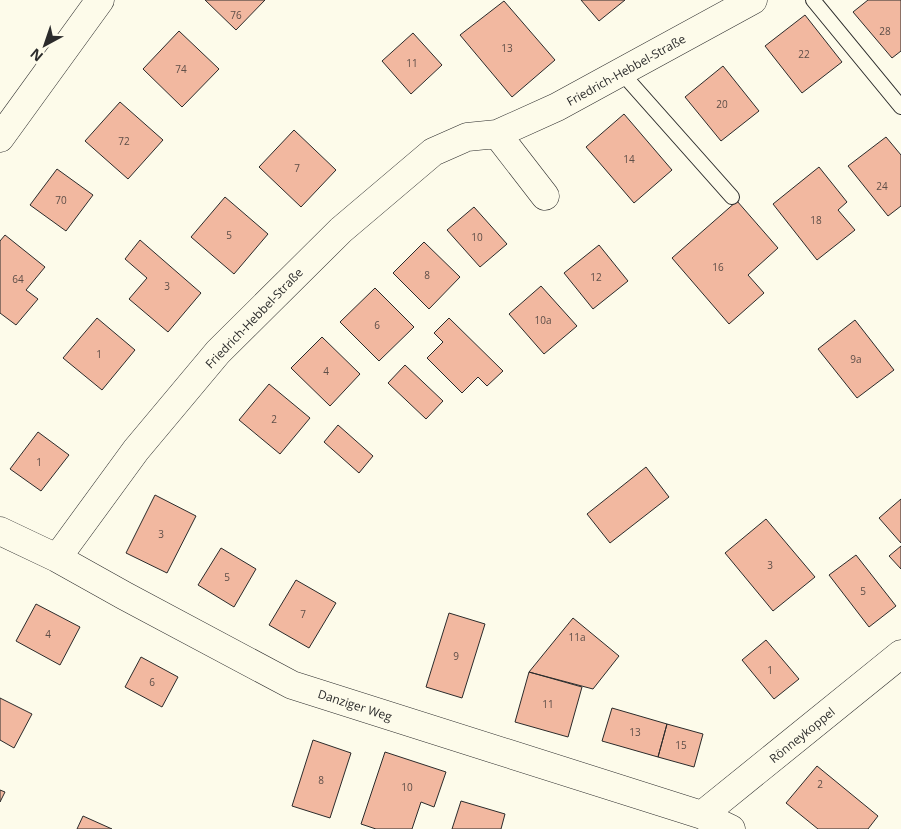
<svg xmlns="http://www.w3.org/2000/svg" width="901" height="829" font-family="'Open Sans',sans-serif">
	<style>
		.building { fill: #f2b8a0; stroke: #2b2b2b }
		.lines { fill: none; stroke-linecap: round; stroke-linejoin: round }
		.service-casing { stroke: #2b2b2b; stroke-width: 16 }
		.minor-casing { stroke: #2b2b2b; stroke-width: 29 }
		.tertiary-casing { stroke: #2b2b2b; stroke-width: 29 }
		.service { stroke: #fdfbea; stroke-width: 14 }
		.minor { stroke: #fdfbea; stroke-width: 28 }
		.tertiary { stroke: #fdfbea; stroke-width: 28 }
		.labels { text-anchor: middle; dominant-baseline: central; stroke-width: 4; stroke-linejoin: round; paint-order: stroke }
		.number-label { font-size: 10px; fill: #5d4e48 }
		.street-label { font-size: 12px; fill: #2b2b2b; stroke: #fdfbea }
	</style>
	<rect width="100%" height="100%" fill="#fdfbea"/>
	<path class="building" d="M 205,0 L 265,0 L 236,30 Z
		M 581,0 L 625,0 L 599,21 Z
		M 868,0 L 901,0 L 901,51 L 892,58 L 853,12 Z
		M 504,1 L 555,60 L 512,97 L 460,35 Z
		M 805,15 L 842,62 L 802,93 L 765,46 Z
		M 179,31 L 219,69 L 182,107 L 143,69 Z
		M 413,33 L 442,65 L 411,94 L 382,61 Z
		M 723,66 L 759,111 L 721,141 L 685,97 Z
		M 120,102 L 163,140 L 128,179 L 85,141 Z
		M 624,114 L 672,170 L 634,203 L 586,147 Z
		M 294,130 L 336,170 L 301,207 L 259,167 Z
		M 886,137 L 901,155 L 901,206 L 888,216 L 848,166 Z
		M 819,167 L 847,202 L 838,210 L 855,230 L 817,260 L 773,204 Z
		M 57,169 L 93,195 L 66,231 L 30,205 Z
		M 225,197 L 268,234 L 234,274 L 191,237 Z
		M 737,201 L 778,248 L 748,275 L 764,293 L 729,324 L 672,258 Z
		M 474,207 L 507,244 L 480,267 L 447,230 Z
		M 5,235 L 45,267 L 26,290 L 38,299 L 16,325 L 0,313 L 0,241 Z
		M 140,240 L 201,293 L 168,332 L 129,299 L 147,278 L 125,259 Z
		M 424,242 L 460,277 L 429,309 L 393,273 Z
		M 599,245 L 628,281 L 593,309 L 564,273 Z
		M 541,286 L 577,326 L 544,354 L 509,314 Z
		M 375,288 L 414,327 L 379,361 L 340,322 Z
		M 97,318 L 135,350 L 102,390 L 63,358 Z
		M 449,318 L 503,371 L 487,386 L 478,377 L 462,393 L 427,358 L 443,342 L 434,333 Z
		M 855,320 L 894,370 L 857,398 L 818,349 Z
		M 322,337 L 360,374 L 330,406 L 291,368 Z
		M 405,365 L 443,401 L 426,419 L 388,383 Z
		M 269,384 L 310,418 L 280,454 L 239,420 Z
		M 338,425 L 373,456 L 359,473 L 324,442 Z
		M 38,432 L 69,455 L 41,491 L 10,469 Z
		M 646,467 L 669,497 L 610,543 L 587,514 Z
		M 155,495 L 196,516 L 167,573 L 126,553 Z
		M 901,499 L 901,543 L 879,518 Z
		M 766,519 L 815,577 L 773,611 L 725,553 Z
		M 901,546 L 901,569 L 889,556 Z
		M 221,548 L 256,569 L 234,607 L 198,585 Z
		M 856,555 L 896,606 L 869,627 L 829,575 Z
		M 296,580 L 336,603 L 309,648 L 269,625 Z
		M 36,604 L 80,627 L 60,665 L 16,641 Z
		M 449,613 L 485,624 L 462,698 L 426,687 Z
		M 573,618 L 619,656 L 593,689 L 529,672 Z
		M 766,640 L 799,679 L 774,699 L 742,660 Z
		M 141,657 L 178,677 L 162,707 L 125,687 Z
		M 529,672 L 582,687 L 568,737 L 515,722 Z
		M 0,698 L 32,714 L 14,748 L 0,740 Z
		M 612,708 L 667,724 L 658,757 L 602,741 Z
		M 667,724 L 703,734 L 694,767 L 658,757 Z
		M 313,740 L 351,753 L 330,818 L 292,806 Z
		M 385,752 L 446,772 L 434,807 L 421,802 L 412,829 L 376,829 L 361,824 Z
		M 817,766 L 878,816 L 868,829 L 818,829 L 786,803 Z
		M 0,790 L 5,792 L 0,802 Z
		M 461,801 L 505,814 L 501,829 L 452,829 Z
		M 83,816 L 112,829 L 77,829 Z"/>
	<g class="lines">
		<g class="service-casing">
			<path id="service" d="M 813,0 L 901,107
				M 621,72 L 732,197"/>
		</g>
		<g class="minor-casing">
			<path id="minor" d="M 497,134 L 545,196
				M 0,531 L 57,558 L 125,596 L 292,685 L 702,815 L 731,829
				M 57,558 L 136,450 L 218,352 L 341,230 L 433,152 L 467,137 L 497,134 L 557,107 L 753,0
				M 702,815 L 901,654"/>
		</g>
		<g class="tertiary-casing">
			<path id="tertiary" d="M 0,138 L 100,0"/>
		</g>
		<use href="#service" class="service"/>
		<use href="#minor" class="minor"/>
		<use href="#tertiary" class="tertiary"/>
	</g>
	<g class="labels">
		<g class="number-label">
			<text x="236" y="15">76</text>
			<text x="885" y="31">28</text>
			<text x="507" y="48">13</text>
			<text x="804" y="54">22</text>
			<text x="412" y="63">11</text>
			<text x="181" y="69">74</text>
			<text x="722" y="104">20</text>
			<text x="124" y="141">72</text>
			<text x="629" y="159">14</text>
			<text x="297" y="168">7</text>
			<text x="882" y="186">24</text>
			<text x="61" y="200">70</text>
			<text x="816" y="220">18</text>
			<text x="229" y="235">5</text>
			<text x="477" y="237">10</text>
			<text x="718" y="267">16</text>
			<text x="427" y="275">8</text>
			<text x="596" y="277">12</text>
			<text x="18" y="279">64</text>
			<text x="167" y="286">3</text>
			<text x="543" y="320">10a</text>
			<text x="377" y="325">6</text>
			<text x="99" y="354">1</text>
			<text x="856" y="359">9a</text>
			<text x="326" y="371">4</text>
			<text x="274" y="419">2</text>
			<text x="39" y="462">1</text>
			<text x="161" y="534">3</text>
			<text x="770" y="565">3</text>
			<text x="227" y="577">5</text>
			<text x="863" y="591">5</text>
			<text x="303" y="614">7</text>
			<text x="48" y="634">4</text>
			<text x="577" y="637">11a</text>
			<text x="456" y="656">9</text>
			<text x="770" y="670">1</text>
			<text x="152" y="682">6</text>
			<text x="548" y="704">11</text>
			<text x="635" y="732">13</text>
			<text x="681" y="745">15</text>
			<text x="321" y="780">8</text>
			<text x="820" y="784">2</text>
			<text x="407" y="787">10</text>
		</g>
		<g class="street-label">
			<text transform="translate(626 70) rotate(-29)">Friedrich-Hebbel-Straße</text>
			<text transform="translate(254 318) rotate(-46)">Friedrich-Hebbel-Straße</text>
			<text transform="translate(355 705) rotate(18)">Danziger Weg</text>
			<text transform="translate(802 735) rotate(-39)">Rönneykoppel</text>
		</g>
	</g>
	<g transform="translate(45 45) rotate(220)" stroke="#fdfbea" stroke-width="4" paint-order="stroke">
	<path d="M0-4L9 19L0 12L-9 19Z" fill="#2b2b2b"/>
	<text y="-8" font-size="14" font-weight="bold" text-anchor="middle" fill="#2b2b2b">N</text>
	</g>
</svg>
